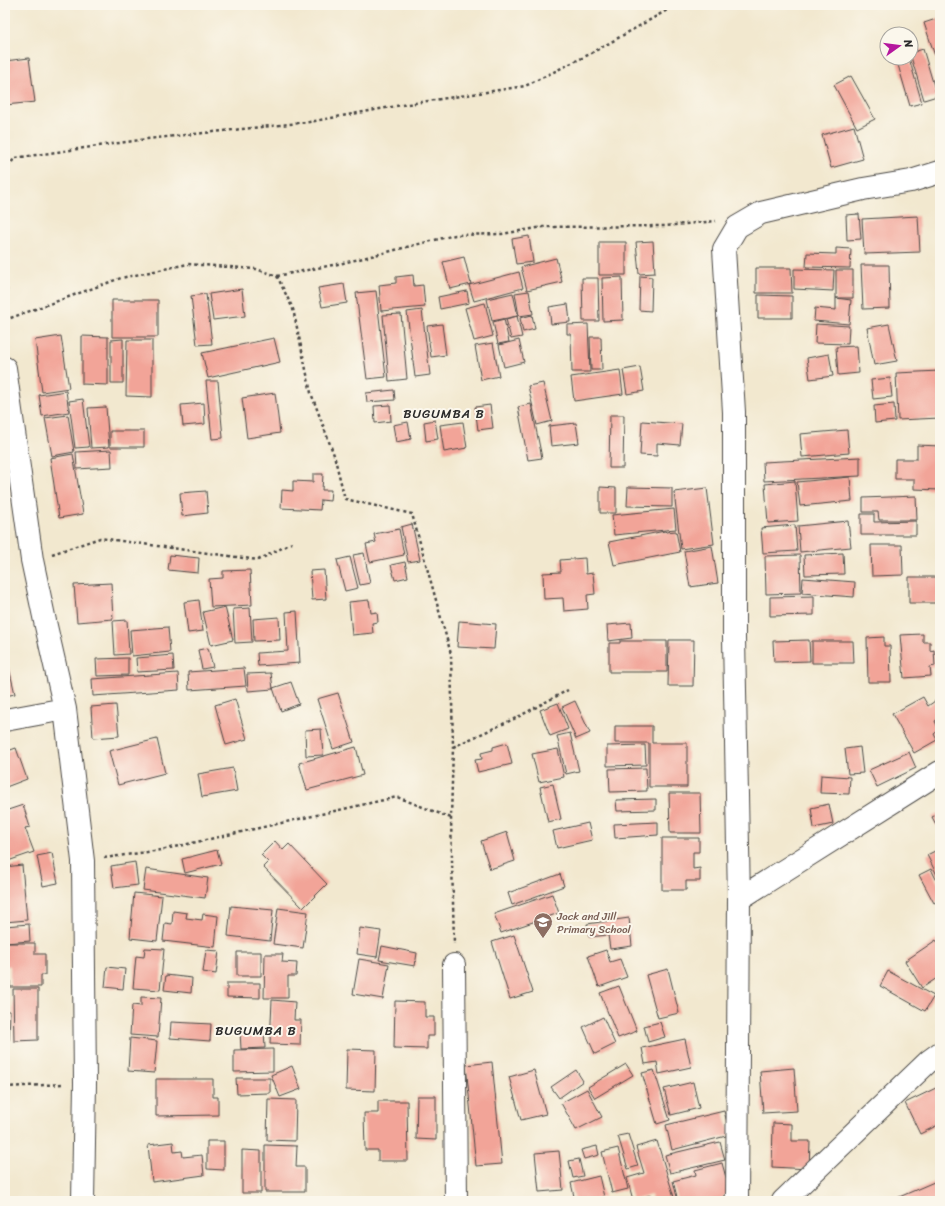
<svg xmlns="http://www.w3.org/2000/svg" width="945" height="1206" font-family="Sriracha,sans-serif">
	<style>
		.building { fill: #f2a498 }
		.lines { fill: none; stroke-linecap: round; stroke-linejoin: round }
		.street-casing { stroke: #494744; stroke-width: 24 }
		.path { stroke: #494744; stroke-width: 2.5; stroke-dasharray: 3 3; stroke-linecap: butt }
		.street { stroke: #fff; stroke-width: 22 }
		.labels { text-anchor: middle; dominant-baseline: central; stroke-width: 4; stroke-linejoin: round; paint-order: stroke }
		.education-label { font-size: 11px; fill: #785e54; stroke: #fbf7ec; text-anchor: start }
		.quarter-label { font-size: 13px; letter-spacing: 1px; fill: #2b2b2b; stroke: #fbf7ec }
	</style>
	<rect width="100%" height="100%" fill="#fbf7ec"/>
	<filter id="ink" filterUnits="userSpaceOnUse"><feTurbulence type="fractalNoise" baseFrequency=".025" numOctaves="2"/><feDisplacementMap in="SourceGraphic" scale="8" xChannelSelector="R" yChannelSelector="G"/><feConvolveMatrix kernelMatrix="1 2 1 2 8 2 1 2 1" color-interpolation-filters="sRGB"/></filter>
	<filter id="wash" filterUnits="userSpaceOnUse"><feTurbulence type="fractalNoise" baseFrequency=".012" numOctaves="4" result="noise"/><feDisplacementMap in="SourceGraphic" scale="16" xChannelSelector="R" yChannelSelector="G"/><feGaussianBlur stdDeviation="0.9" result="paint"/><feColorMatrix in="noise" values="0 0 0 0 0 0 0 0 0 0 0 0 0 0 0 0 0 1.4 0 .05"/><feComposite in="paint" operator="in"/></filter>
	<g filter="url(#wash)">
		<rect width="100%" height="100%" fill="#f2e8cf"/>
		<g id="blocks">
			<path class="building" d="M 939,18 L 940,20 L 940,71 L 924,23 Z
				M 923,49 L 937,96 L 924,100 L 911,57 L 911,53 Z
				M 29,58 L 35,102 L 5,105 L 5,61 Z
				M 896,58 L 909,58 L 922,103 L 910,106 Z
				M 851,76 L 875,119 L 857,128 L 834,85 Z
				M 854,126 L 863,159 L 831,168 L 822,135 Z
				M 859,214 L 861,239 L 847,240 L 846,215 Z
				M 918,216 L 920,252 L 864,254 L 862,219 Z
				M 529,236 L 533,262 L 516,264 L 512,239 Z
				M 653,241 L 655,273 L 639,274 L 636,242 Z
				M 599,242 L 626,242 L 626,275 L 599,275 Z
				M 836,248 L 851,249 L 850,268 L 806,267 L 807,253 L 836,254 Z
				M 464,257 L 471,284 L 450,289 L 443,262 Z
				M 556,258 L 562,282 L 527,290 L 521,267 Z
				M 861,265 L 889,265 L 890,308 L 863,309 Z
				M 756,268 L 791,268 L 792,293 L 756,293 Z
				M 794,269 L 834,270 L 833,291 L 794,289 Z
				M 836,270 L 853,270 L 853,298 L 836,298 Z
				M 519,272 L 523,288 L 474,301 L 469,285 Z
				M 413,275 L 414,286 L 423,285 L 425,307 L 381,311 L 379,285 L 396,283 L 396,277 Z
				M 640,276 L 652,277 L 651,311 L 639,310 Z
				M 622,277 L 623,320 L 603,321 L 602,278 Z
				M 582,278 L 598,278 L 599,321 L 583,321 Z
				M 344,284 L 347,303 L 322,307 L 318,288 Z
				M 242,289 L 245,316 L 213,320 L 209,294 Z
				M 376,291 L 386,377 L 367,379 L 356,293 Z
				M 467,291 L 469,303 L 440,309 L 438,297 Z
				M 529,291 L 533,314 L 519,316 L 515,293 Z
				M 513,293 L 518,316 L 492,321 L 487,299 Z
				M 206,294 L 212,344 L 197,345 L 191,296 Z
				M 758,295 L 792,296 L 792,318 L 758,318 Z
				M 836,298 L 851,300 L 849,324 L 814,321 L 815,308 L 836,310 Z
				M 112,300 L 158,300 L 158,337 L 112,337 Z
				M 485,303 L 493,336 L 474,341 L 465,308 Z
				M 568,304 L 570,322 L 551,324 L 549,307 Z
				M 422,310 L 430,375 L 415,377 L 407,312 Z
				M 401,314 L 407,379 L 389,381 L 383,315 Z
				M 532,315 L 535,329 L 523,332 L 520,318 Z
				M 517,316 L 522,337 L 511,339 L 506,319 Z
				M 504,319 L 509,342 L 498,344 L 493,322 Z
				M 442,324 L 446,355 L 431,357 L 427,326 Z
				M 588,324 L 590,372 L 572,372 L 571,334 L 567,334 L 567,325 Z
				M 816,324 L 849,326 L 848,344 L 815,343 Z
				M 889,324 L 897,361 L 874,365 L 867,328 Z
				M 61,336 L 69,388 L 42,392 L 35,340 Z
				M 82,336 L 108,337 L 108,385 L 82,384 Z
				M 590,337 L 601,337 L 602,370 L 591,370 Z
				M 274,338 L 280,362 L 208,378 L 202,353 Z
				M 123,339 L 123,383 L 111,383 L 111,340 Z
				M 127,340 L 152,340 L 152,397 L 126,396 Z
				M 519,340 L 524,362 L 504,367 L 499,345 Z
				M 493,343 L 499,376 L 481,380 L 475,346 Z
				M 857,346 L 859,373 L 838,375 L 836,347 Z
				M 829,354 L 833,376 L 810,379 L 807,358 Z
				M 640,367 L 644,391 L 627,394 L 623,370 Z
				M 620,370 L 623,394 L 574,401 L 571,377 Z
				M 940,371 L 940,418 L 898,420 L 896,373 Z
				M 890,378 L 892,397 L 873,399 L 871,380 Z
				M 206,381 L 218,381 L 223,438 L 212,439 Z
				M 543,383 L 552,421 L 537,425 L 528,386 Z
				M 394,390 L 395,400 L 367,402 L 366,393 Z
				M 66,391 L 69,412 L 42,416 L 39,395 Z
				M 275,393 L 280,433 L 247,438 L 242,398 Z
				M 83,399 L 89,447 L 75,448 L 69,401 Z
				M 204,403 L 205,424 L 183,426 L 181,405 Z
				M 531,404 L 542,458 L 528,460 L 518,407 Z
				M 894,404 L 895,421 L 875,423 L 874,406 Z
				M 390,405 L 391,421 L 375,423 L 374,406 Z
				M 490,405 L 493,428 L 478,430 L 475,407 Z
				M 106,407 L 109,447 L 91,448 L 88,408 Z
				M 68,415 L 74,452 L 52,456 L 45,418 Z
				M 610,415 L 624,415 L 623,468 L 609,468 Z
				M 435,420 L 438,439 L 426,441 L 424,422 Z
				M 642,421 L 682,424 L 680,445 L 657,443 L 657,456 L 640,455 Z
				M 408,422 L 411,439 L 396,442 L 393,425 Z
				M 463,422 L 467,448 L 444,452 L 440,425 Z
				M 576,423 L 579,443 L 551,446 L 549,426 Z
				M 847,430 L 849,453 L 802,457 L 800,434 Z
				M 110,431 L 144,431 L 144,447 L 110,447 Z
				M 917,445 L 940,446 L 940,490 L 914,489 L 914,479 L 895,479 L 895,459 L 917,459 Z
				M 111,450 L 112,467 L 77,469 L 76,452 Z
				M 73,454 L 83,514 L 59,518 L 50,458 Z
				M 860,457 L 860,476 L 764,481 L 763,462 Z
				M 313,474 L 323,474 L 322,490 L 331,490 L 330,501 L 321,500 L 320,510 L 281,508 L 282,490 L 293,491 L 293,481 L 313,482 Z
				M 850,477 L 852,501 L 800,506 L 797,482 Z
				M 795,481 L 798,521 L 768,523 L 765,484 Z
				M 600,487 L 616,488 L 616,513 L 600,513 Z
				M 628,487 L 672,488 L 672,507 L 627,506 Z
				M 707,488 L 714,544 L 681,549 L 674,492 Z
				M 206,491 L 208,513 L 182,516 L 180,493 Z
				M 916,496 L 917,520 L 879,520 L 878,512 L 863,512 L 863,498 Z
				M 674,509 L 676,529 L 614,535 L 612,515 Z
				M 861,514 L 874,514 L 874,522 L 916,521 L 916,535 L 861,535 Z
				M 848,521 L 851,547 L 800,552 L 798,526 Z
				M 412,524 L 420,560 L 408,562 L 401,527 Z
				M 795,525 L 797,551 L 763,553 L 761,528 Z
				M 399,529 L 404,555 L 370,562 L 366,544 L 376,542 L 374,534 Z
				M 665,531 L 666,532 L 676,531 L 680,552 L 614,565 L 609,542 Z
				M 871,545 L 902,545 L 903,575 L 872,576 Z
				M 712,546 L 718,583 L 690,587 L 684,551 Z
				M 364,553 L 370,583 L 360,585 L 353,555 Z
				M 843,553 L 844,574 L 805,575 L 804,555 Z
				M 170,555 L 199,558 L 198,573 L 168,570 Z
				M 800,555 L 801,593 L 766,594 L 765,556 Z
				M 350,557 L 358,588 L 345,591 L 337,560 Z
				M 585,558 L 586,574 L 593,573 L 595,594 L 587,595 L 588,609 L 564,611 L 563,598 L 544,599 L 543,573 L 561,572 L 560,560 Z
				M 405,562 L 408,577 L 395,580 L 391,565 Z
				M 250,570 L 252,605 L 211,607 L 209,579 L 223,578 L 223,571 Z
				M 324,570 L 326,599 L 312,600 L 310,571 Z
				M 909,577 L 940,577 L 940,603 L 909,603 Z
				M 803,578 L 855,582 L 854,597 L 802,593 Z
				M 111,583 L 113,619 L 77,622 L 74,585 Z
				M 814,596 L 814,615 L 770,616 L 770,597 Z
				M 199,600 L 203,631 L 188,633 L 184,602 Z
				M 369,600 L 371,613 L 377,612 L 378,622 L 372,623 L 373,633 L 352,635 L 349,602 Z
				M 225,607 L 233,640 L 211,645 L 203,612 Z
				M 250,608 L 252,642 L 235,643 L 233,609 Z
				M 297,611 L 300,663 L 258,666 L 257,653 L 288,651 L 286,612 Z
				M 279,617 L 280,640 L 254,641 L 253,619 Z
				M 127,620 L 129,654 L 115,655 L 113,621 Z
				M 459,621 L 496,624 L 494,649 L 457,647 Z
				M 631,623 L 632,638 L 608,641 L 607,625 Z
				M 168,627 L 170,652 L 132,656 L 130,630 Z
				M 923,634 L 923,642 L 930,642 L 930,651 L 934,650 L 935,666 L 930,667 L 931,676 L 904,678 L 900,635 Z
				M 884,637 L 884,646 L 890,646 L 891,682 L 868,682 L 867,638 Z
				M 669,640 L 694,640 L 693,686 L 668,686 Z
				M 809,640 L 810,661 L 774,662 L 773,641 Z
				M 620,641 L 667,641 L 667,672 L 609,672 L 609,643 L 620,643 Z
				M 812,641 L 853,641 L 854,663 L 812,663 Z
				M 208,648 L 213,667 L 202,669 L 198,650 Z
				M 173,655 L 174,670 L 137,672 L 136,658 Z
				M 128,658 L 128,675 L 97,676 L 96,659 Z
				M 9,668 L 15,694 L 5,696 L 5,669 Z
				M 244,668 L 246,686 L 189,690 L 188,672 Z
				M 178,673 L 179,690 L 93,696 L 92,679 Z
				M 271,673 L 273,689 L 248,691 L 247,674 Z
				M 291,682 L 299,704 L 281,711 L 273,688 Z
				M 338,693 L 354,742 L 333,749 L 317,699 Z
				M 923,697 L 928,706 L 935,701 L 940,709 L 940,718 L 935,721 L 939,730 L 934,734 L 937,740 L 914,753 L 892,714 Z
				M 235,699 L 247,739 L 226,745 L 215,705 Z
				M 575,701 L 590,733 L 576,739 L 562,707 Z
				M 558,703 L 568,729 L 550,736 L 540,710 Z
				M 116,705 L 119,736 L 93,738 L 91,707 Z
				M 615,726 L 652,726 L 652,743 L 687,743 L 687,787 L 649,787 L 649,743 L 615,743 Z
				M 321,729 L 323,755 L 306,756 L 305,730 Z
				M 570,733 L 579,771 L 566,774 L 557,736 Z
				M 157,739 L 165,773 L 118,785 L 109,751 Z
				M 507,743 L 512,764 L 478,772 L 475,760 L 482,759 L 481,753 L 493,750 L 493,747 Z
				M 645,745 L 646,765 L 607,766 L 607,746 Z
				M 356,747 L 363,775 L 307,790 L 299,763 Z
				M 860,747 L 863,773 L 848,774 L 845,749 Z
				M 16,748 L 27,779 L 6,787 L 5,783 L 5,752 Z
				M 558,749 L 564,777 L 539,782 L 532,754 Z
				M 909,752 L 916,768 L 877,787 L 869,770 Z
				M 233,768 L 237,791 L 202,797 L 198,774 Z
				M 646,768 L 647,791 L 610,792 L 609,769 Z
				M 821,775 L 850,777 L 849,794 L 820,793 Z
				M 553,784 L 561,819 L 548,822 L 540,787 Z
				M 669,793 L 700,793 L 701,833 L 670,833 Z
				M 656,799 L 656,810 L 617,811 L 616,800 Z
				M 829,804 L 833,824 L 814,828 L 811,808 Z
				M 23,805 L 30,827 L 25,828 L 34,852 L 5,862 L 5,811 Z
				M 940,813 L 940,832 L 932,817 Z
				M 658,822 L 658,835 L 615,838 L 614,824 Z
				M 588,823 L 592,840 L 557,848 L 553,831 Z
				M 507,832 L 515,861 L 490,869 L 481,841 Z
				M 662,838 L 699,838 L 699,852 L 693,852 L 693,869 L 700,868 L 700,881 L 686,881 L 686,890 L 662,890 Z
				M 275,841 L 283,850 L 289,844 L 327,884 L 303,908 L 263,867 L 268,862 L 261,855 Z
				M 939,849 L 940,851 L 940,881 L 927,855 Z
				M 217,850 L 221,864 L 185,873 L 182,859 Z
				M 52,853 L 58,883 L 43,886 L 37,856 Z
				M 135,862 L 138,885 L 114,888 L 111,866 Z
				M 22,865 L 27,920 L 5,922 L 5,867 Z
				M 146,869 L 208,878 L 205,898 L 143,890 Z
				M 931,869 L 940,887 L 940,900 L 934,903 L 919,875 Z
				M 560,874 L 564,886 L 512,905 L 508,893 Z
				M 134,893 L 162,896 L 157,941 L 130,938 Z
				M 552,894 L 559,913 L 501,933 L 494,914 Z
				M 231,906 L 273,910 L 270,941 L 228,936 Z
				M 278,908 L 308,912 L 303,948 L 273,944 Z
				M 173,911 L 187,913 L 186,918 L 202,920 L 203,914 L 218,916 L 215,947 L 163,941 L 165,923 L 172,924 Z
				M 629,918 L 632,946 L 610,949 L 608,935 L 589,937 L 587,924 Z
				M 29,924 L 30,941 L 5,943 L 5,926 Z
				M 360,928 L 381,931 L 377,957 L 357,954 Z
				M 514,935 L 533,992 L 510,999 L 492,942 Z
				M 936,940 L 940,946 L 940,976 L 922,988 L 905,961 Z
				M 5,943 L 35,943 L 35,954 L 45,954 L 45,975 L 41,975 L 41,987 L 10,987 L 10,966 L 5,966 Z
				M 382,946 L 417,953 L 415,966 L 379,960 Z
				M 145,948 L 164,949 L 160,990 L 133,988 L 136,956 L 144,957 Z
				M 206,950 L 219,951 L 216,974 L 203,972 Z
				M 606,950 L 610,962 L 620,959 L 627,977 L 599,987 L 588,956 Z
				M 237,952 L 261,952 L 261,976 L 237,976 Z
				M 265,954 L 283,954 L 282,962 L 297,963 L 296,976 L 288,976 L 288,998 L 264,998 Z
				M 359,959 L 389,964 L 383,999 L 353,994 Z
				M 107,967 L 125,969 L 123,989 L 105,987 Z
				M 668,969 L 679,1013 L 658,1018 L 646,975 Z
				M 888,971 L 934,996 L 925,1011 L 880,986 Z
				M 166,975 L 192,978 L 191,993 L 164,990 Z
				M 227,983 L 260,983 L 260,998 L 227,997 Z
				M 619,986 L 637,1031 L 618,1038 L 600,993 Z
				M 13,989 L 38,989 L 38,1040 L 14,1041 Z
				M 141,997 L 161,998 L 158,1037 L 130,1035 L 132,1005 L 141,1006 Z
				M 272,1000 L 295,1002 L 294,1020 L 301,1020 L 300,1045 L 270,1044 Z
				M 395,1001 L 425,1002 L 425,1017 L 434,1017 L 434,1036 L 427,1036 L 427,1049 L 394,1048 Z
				M 5,1011 L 10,1011 L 9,1040 L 5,1040 Z
				M 603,1017 L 615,1044 L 595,1054 L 583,1027 Z
				M 171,1022 L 211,1024 L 210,1041 L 170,1038 Z
				M 660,1022 L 665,1037 L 648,1042 L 644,1026 Z
				M 264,1030 L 265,1048 L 241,1049 L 240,1031 Z
				M 130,1038 L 157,1041 L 154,1073 L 128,1071 Z
				M 685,1039 L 691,1067 L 659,1074 L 657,1062 L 645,1064 L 642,1048 Z
				M 273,1049 L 273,1071 L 234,1072 L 234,1050 Z
				M 347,1049 L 376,1050 L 375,1091 L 346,1090 Z
				M 492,1062 L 502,1164 L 476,1166 L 466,1065 Z
				M 626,1064 L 633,1075 L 595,1098 L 588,1087 Z
				M 292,1066 L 301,1089 L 280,1097 L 271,1075 Z
				M 794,1068 L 797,1111 L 763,1113 L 760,1071 Z
				M 534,1070 L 546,1114 L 521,1120 L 509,1077 Z
				M 576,1070 L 583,1081 L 559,1098 L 551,1087 Z
				M 654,1070 L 670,1120 L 657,1124 L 642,1073 Z
				M 236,1078 L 270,1078 L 270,1093 L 237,1094 Z
				M 156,1079 L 213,1079 L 213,1097 L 218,1097 L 218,1115 L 156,1116 Z
				M 693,1082 L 699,1108 L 671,1115 L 664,1089 Z
				M 940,1086 L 940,1124 L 920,1134 L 905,1103 Z
				M 587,1089 L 602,1117 L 576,1130 L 561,1103 Z
				M 417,1096 L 436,1096 L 436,1140 L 416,1139 Z
				M 268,1099 L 296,1100 L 295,1141 L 267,1140 Z
				M 378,1101 L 407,1101 L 408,1161 L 378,1161 L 378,1150 L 365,1150 L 364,1113 L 378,1113 Z
				M 724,1111 L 730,1135 L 672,1150 L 666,1125 Z
				M 773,1123 L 792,1124 L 792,1141 L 810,1141 L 809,1169 L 772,1167 Z
				M 628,1134 L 638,1166 L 628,1169 L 618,1136 Z
				M 207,1141 L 224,1141 L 224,1170 L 207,1169 Z
				M 657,1141 L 674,1197 L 659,1201 L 652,1201 L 651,1195 L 633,1200 L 627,1178 L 644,1173 L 636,1147 Z
				M 173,1142 L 174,1152 L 182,1151 L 183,1157 L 202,1155 L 204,1175 L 152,1182 L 148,1145 Z
				M 720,1142 L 725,1160 L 670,1173 L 665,1155 Z
				M 265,1145 L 297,1146 L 296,1167 L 305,1167 L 305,1192 L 265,1192 Z
				M 597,1146 L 599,1155 L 584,1159 L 581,1150 Z
				M 618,1148 L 628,1189 L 612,1193 L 602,1152 Z
				M 242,1150 L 261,1151 L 261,1193 L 242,1193 Z
				M 559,1151 L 563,1190 L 539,1192 L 535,1153 Z
				M 579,1159 L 583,1176 L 573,1178 L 569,1161 Z
				M 722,1163 L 729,1189 L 720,1201 L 678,1201 L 673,1181 L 696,1175 L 695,1170 Z
				M 599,1176 L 604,1197 L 589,1201 L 575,1201 L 571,1183 Z
				M 934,1182 L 940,1196 L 940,1201 L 890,1201 Z"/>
		</g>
	</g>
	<g filter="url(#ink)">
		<use href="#blocks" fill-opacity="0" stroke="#494744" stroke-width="1"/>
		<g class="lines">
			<g class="street-casing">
				<path id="street" d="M 5,368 L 32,560 L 46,626 L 65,709 L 83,861 L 85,1083 L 83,1201
					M 5,720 L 65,709
					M 739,899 L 734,638 L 734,412 L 724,249 L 737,227 L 761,213 L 863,189 L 911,181 L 940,172
					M 454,965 L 456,1201
					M 737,1201 L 739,899 L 940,772
					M 783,1201 L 929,1061 L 940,1053"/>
			</g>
			<path class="path" d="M 277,276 L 343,263 L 455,235 L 502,234 L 543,227 L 665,226 L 716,221
				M 5,303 L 7,300 L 5,170 L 15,158 L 147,139 L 309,122 L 402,105 L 525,86 L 590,54 L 676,5
				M 5,320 L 121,278 L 188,264 L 256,269 L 277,276 L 293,309 L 311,393 L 334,455 L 345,499 L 412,514 L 451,654 L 453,747 L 451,818 L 454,944
				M 52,554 L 100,538 L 258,560 L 292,543
				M 453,747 L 516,718 L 568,690
				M 104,858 L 161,850 L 397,797 L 451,818
				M 5,1087 L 64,1084"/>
			<use href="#street" class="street"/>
		</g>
	</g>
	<defs>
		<g id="school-pin" transform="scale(1)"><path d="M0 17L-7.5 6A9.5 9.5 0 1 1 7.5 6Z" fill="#8d6e63" stroke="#fbf7ec"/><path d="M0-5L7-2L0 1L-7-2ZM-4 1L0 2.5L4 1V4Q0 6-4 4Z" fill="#fff"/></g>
	</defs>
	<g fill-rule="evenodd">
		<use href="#school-pin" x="543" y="922"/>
	</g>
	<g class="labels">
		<g class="education-label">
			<text x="557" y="916">Jack and Jill<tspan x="557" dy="13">Primary School</tspan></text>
		</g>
		<g class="quarter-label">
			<text x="444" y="413">BUGUMBA B</text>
			<text x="256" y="1030">BUGUMBA B</text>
		</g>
	</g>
	<rect width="945" height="1206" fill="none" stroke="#fbf7ec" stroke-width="20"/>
	<g transform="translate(899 46) rotate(76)"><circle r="19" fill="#fbf7ec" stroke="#a8a59f"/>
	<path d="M0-3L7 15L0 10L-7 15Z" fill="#b5179e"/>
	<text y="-6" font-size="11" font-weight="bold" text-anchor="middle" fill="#2b2b2b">N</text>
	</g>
</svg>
